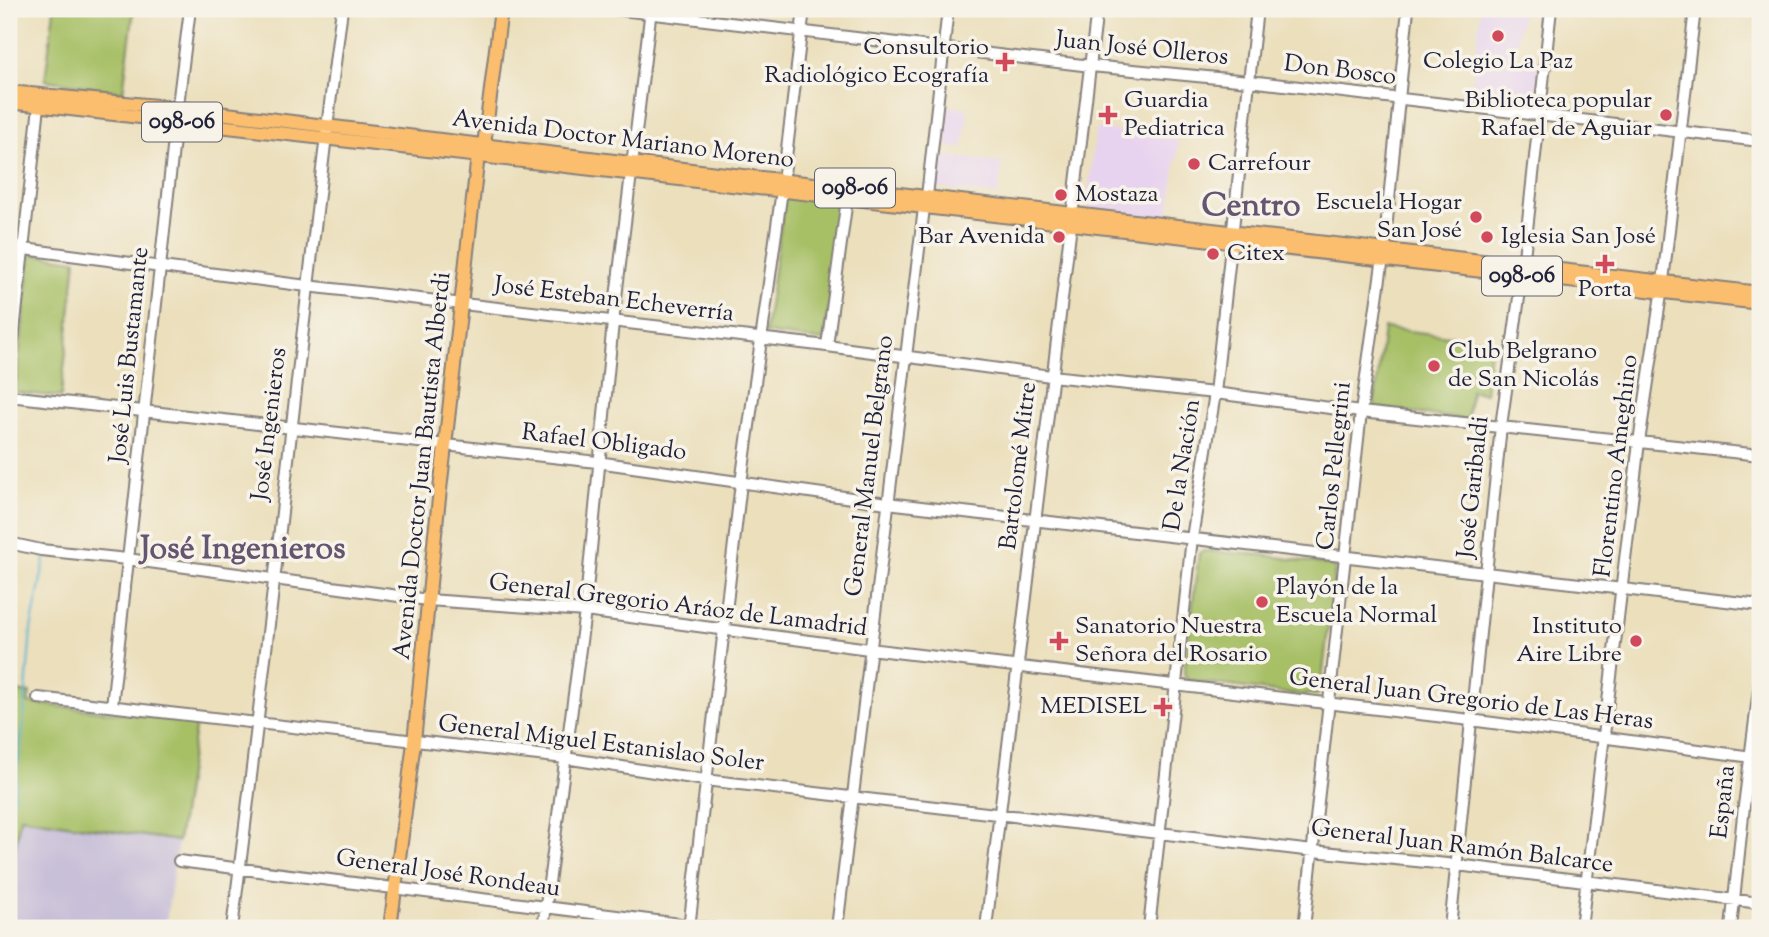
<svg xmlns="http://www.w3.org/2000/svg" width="1769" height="937" font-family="'Sorts Mill Goudy',serif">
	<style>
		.built { fill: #e7d2ef }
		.industrial { fill: #c8bfd8 }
		.green { fill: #a7c066; stroke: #647150; stroke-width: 2 }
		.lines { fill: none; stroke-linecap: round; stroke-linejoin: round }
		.stream { stroke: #57b2d5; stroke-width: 2 }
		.minor-casing { stroke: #86807c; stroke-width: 14 }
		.major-casing { stroke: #86807c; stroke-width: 16 }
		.minor { stroke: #fff; stroke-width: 10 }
		.major { stroke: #fbbe6e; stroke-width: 12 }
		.poi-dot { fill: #d1495b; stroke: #f7f3e8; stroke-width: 2.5 }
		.labels { text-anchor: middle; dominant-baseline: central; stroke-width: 7; stroke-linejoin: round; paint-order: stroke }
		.shield { fill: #f7f3e8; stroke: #62616f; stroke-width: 2 }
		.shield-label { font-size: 23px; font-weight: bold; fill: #22223b }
		.poi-label { font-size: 24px; fill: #22223b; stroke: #f7f3e8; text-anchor: start }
		.street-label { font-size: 24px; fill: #22223b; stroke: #f7f3e8 }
		.district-label { font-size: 32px; font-weight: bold; fill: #645570; stroke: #f7f3e8 }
	</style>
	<rect width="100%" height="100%" fill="#f7f3e8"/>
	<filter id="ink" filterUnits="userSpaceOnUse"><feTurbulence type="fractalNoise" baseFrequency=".0143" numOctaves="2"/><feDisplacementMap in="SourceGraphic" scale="14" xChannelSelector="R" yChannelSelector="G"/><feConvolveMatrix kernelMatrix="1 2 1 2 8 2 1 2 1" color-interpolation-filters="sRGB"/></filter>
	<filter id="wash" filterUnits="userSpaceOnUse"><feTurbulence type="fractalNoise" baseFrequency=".00686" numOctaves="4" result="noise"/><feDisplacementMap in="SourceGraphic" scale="28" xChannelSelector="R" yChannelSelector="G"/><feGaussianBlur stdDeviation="1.57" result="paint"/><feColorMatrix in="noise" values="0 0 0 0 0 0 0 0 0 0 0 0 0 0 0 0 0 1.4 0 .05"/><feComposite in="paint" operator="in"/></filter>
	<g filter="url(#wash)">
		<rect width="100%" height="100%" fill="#ebdfbc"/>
		<path class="built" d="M 1481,9 L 1523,9 L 1513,62 L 1539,66 L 1535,108 L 1471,97 Z
			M 943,105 L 968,109 L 963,148 L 938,145 Z
			M 1096,128 L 1179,139 L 1168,220 L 1086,209 Z
			M 939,155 L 1002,163 L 998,195 L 935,188 Z"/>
		<path class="industrial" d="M 20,817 L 178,841 L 165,928 L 9,928 L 9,890 Z"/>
		<path class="green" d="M 54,9 L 134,9 L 123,92 L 45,80 Z
			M 785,195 L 844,203 L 824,341 L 765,333 Z
			M 31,254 L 76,260 L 61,397 L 15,392 Z
			M 1384,328 L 1491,341 L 1485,393 L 1471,391 L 1467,420 L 1374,408 Z
			M 1204,551 L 1263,555 L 1330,565 L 1335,569 L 1321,689 L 1317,695 L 1306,694 L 1305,696 L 1187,680 L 1184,674 L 1199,553 Z
			M 9,690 L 30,693 L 28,703 L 196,722 L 178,841 L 20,817 L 9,890 Z"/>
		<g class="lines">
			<path class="stream" d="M 9,831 L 23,728 L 31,629 L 45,558"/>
		</g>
	</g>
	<g filter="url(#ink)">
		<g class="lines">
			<g class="minor-casing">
				<path id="minor" d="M 613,9 L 1091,66 L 1249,81 L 1760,141
					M 9,247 L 307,286 L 827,346 L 1051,376 L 1215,393 L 1361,412 L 1760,455
					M 827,346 L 847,199
					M 9,376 L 39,106
					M 9,396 L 597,462 L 887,503 L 1760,605
					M 9,543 L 41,550 L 127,559 L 428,600 L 585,611 L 869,649 L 1470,720 L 1760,758
					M 38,698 L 565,758 L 705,780 L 1313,851 L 1457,865 L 1760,903
					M 112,706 L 176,121 L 190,9
					M 179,861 L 712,928
					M 232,928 C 272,622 302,315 342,9
					M 543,928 L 585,611 L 613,322 L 651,9
					M 689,928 L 741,483 L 782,190 L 804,9
					M 837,928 L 924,208 L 927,196 L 948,9
					M 986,928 L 1097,9
					M 1149,928 L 1192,538 L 1215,393 L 1257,9
					M 1304,928 L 1361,412 L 1384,250 L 1408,9
					M 1450,928 L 1501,426 L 1522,276 L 1551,9
					M 1581,928 L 1639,442 L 1663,281 L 1695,9
					M 1731,928 L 1744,806 L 1760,681"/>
			</g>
			<g class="major-casing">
				<path id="major" d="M 9,92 L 178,108 L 631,163 L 1760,293
					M 9,102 L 1760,303
					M 390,928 L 414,742 L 435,534 L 478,155 L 484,145 L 501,9"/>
			</g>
			<use href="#minor" class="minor"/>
			<use href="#major" class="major"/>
		</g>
	</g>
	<g class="poi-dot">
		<circle cx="1498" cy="36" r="7"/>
		<path d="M1001.5 51.5h7v7h7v7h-7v7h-7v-7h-7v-7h7z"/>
		<path d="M1104.5 104.5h7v7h7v7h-7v7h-7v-7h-7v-7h7z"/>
		<circle cx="1666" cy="115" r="7"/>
		<circle cx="1194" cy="164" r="7"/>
		<circle cx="1061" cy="195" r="7"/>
		<circle cx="1476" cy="217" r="7"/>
		<circle cx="1059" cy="237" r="7"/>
		<circle cx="1487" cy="237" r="7"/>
		<circle cx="1213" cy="254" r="7"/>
		<path d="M1601.5 253.5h7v7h7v7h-7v7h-7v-7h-7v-7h7z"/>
		<circle cx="1434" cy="366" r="7"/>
		<circle cx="1262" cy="602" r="7"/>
		<path d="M1055.5 630.5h7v7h7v7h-7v7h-7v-7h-7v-7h7z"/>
		<circle cx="1636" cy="641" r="7"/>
		<path d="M1159.5 696.5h7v7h7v7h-7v7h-7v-7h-7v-7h7z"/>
	</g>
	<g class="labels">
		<g class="shield">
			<rect x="142" y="102.5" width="80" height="39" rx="5"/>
			<rect x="815" y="168.5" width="80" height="39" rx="5"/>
			<rect x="1482" y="256.5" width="80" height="39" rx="5"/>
		</g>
		<g class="shield-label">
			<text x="182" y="122">098-06</text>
			<text x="855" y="188">098-06</text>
			<text x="1522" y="276">098-06</text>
		</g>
		<g class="poi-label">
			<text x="989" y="48" text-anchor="end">Consultorio<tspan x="989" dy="28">Radiológico Ecografía</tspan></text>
			<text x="1498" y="62" text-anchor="middle">Colegio La Paz</text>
			<text x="1124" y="101">Guardia<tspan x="1124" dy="28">Pediatrica</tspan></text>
			<text x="1652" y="101" text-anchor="end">Biblioteca popular<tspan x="1652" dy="28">Rafael de Aguiar</tspan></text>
			<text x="1208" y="164">Carrefour</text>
			<text x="1075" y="195">Mostaza</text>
			<text x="1462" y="203" text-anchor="end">Escuela Hogar<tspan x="1462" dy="28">San José</tspan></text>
			<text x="1045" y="237" text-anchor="end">Bar Avenida</text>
			<text x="1501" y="237">Iglesia San José</text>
			<text x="1227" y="254">Citex</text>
			<text x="1605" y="290" text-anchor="middle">Porta</text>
			<text x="1448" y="352">Club Belgrano<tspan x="1448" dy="28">de San Nicolás</tspan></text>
			<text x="1276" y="588">Playón de la<tspan x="1276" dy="28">Escuela Normal</tspan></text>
			<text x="1075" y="627">Sanatorio Nuestra<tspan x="1075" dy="28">Señora del Rosario</tspan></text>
			<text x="1622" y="627" text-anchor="end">Instituto<tspan x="1622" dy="28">Aire Libre</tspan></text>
			<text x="1147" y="707" text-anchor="end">MEDISEL</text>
		</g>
		<g class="street-label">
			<text transform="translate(1142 49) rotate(6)">Juan José Olleros</text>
			<text transform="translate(1340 71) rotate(7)">Don Bosco</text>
			<text transform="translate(623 140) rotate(7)">Avenida Doctor Mariano Moreno</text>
			<text transform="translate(614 300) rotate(7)">José Esteban Echeverría</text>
			<text transform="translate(130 355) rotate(-84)">José Luis Bustamante</text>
			<text transform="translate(270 424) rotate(-83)">José Ingenieros</text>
			<text transform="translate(604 443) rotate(7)">Rafael Obligado</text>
			<text transform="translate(1183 465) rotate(-81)">De la Nación</text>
			<text transform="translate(423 466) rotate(-84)">Avenida Doctor Juan Bautista Alberdi</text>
			<text transform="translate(870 466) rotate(-83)">General Manuel Belgrano</text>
			<text transform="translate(1019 466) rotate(-83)">Bartolomé Mitre</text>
			<text transform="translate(1335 466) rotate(-84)">Carlos Pellegrini</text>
			<text transform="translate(1617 466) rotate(-83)">Florentino Ameghino</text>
			<text transform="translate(1474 487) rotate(-84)">José Garibaldi</text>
			<text transform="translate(678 606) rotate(7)">General Gregorio Aráoz de Lamadrid</text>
			<text transform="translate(1471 700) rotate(7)">General Juan Gregorio de Las Heras</text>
			<text transform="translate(601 744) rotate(7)">General Miguel Estanislao Soler</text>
			<text transform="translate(1724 802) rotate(-84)">España</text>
			<text transform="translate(1462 847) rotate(7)">General Juan Ramón Balcarce</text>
			<text transform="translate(448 874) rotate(8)">General José Rondeau</text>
		</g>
		<g class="district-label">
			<text x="1251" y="207">Centro</text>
			<text x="243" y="550">José Ingenieros</text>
		</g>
	</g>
	<rect width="1769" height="937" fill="none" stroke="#f7f3e8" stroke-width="35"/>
</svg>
